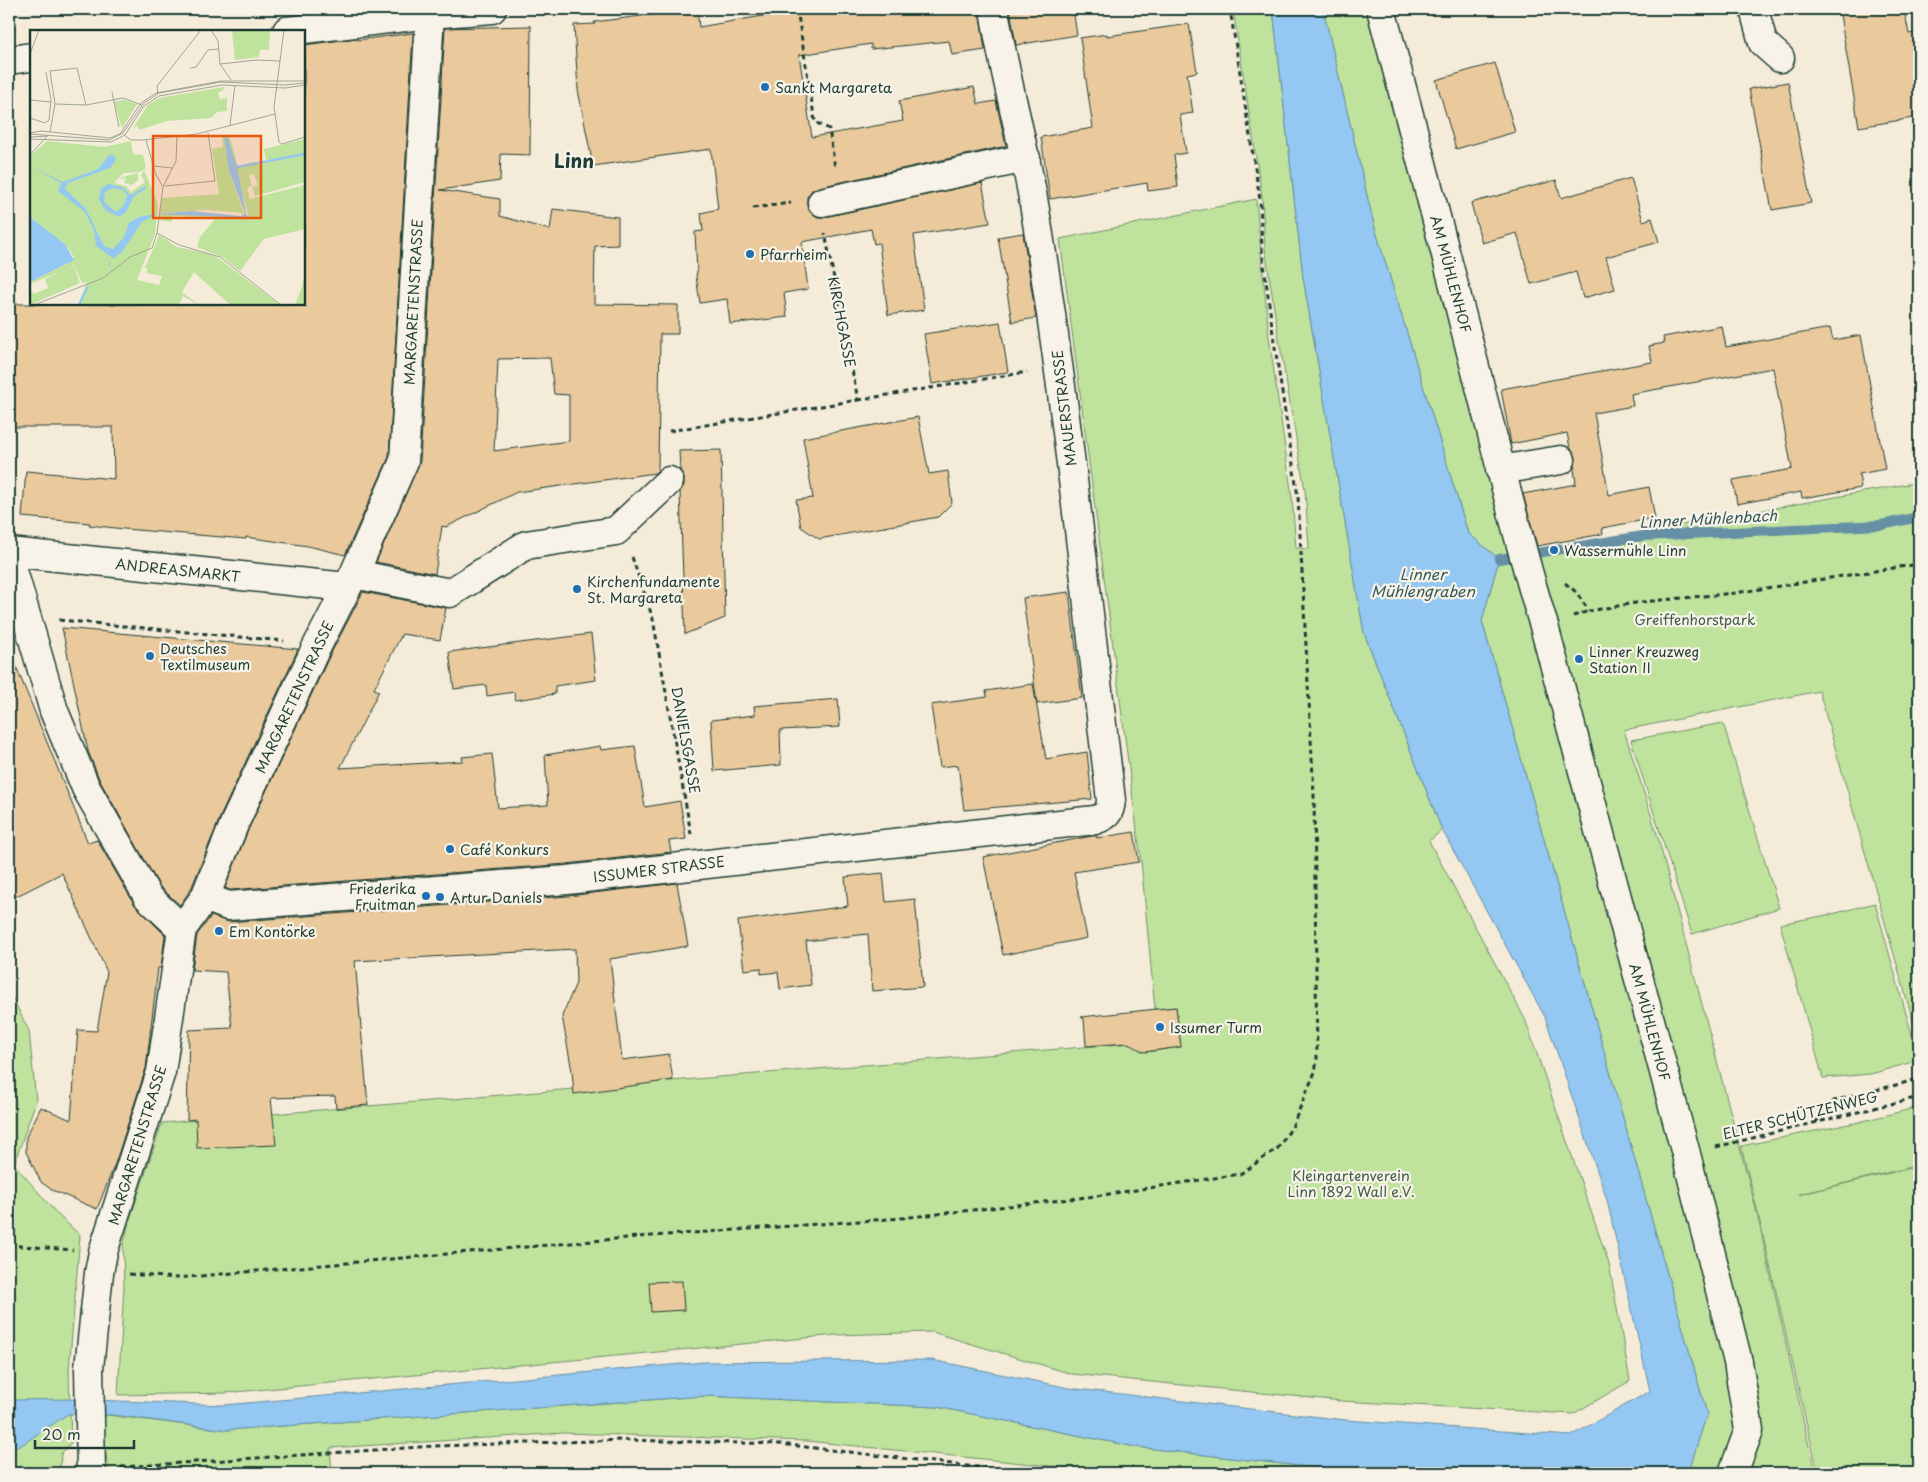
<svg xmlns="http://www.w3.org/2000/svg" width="1928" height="1482" font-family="'Playpen Sans',sans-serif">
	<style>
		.green { fill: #bfe39c; stroke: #6f9068 }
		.water { fill: #94c8f2; stroke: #6590a6 }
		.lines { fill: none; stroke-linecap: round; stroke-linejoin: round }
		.stream { stroke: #6590a6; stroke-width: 10 }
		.building { fill: #eaca9c; stroke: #1f3d34; fill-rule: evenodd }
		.minor-casing { stroke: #1f3d34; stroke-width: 31 }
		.path { stroke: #1f3d34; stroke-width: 3; stroke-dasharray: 5 4; stroke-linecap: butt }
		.minor { stroke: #f7f3e8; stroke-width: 28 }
		.poi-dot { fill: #1f6fb2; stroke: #f7f3e8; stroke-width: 2 }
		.labels { text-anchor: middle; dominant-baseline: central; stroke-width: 4.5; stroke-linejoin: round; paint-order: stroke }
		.poi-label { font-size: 14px; fill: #1f3d34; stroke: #f7f3e8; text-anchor: start }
		.street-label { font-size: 14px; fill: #1f3d34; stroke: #f7f3e8 }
		.park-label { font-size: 14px; fill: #3f5e49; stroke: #f7f3e8 }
		.water-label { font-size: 15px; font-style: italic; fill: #36595a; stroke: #f7f3e8 }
		.district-label { font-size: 19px; font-weight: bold; fill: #1f3d34; stroke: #f7f3e8 }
		.inset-river { fill: none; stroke: #94c8f2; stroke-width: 2.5 }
		.inset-road { fill: none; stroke: #9fa597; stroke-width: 1 }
		.view { fill: #e8590c; fill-opacity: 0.15; stroke: #e8590c; stroke-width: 2.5 }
		.inset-edge { fill: none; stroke: #1f3d34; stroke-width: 2.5 }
	</style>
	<rect width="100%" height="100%" fill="#f4ebd9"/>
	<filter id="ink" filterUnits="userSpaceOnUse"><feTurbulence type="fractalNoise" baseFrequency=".02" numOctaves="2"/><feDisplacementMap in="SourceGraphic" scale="10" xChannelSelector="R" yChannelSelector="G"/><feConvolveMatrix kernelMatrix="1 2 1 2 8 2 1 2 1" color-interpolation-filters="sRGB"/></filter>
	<g filter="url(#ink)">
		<path class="green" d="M 1233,9 L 1273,9 L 1303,277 L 1364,633 L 1442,830 L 1429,841 L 1525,1019 L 1609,1264 L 1630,1381 L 1573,1414 L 1342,1401 L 1072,1374 L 932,1332 L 837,1335 L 225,1393 L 118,1395 L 124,1286 L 123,1246 L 129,1222 L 162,1123 L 1144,1042 L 1146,1052 L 1181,1047 L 1176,1007 L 1155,1009 L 1141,861 L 1060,239 L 1256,199 L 1269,337 L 1292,497 L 1296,548 L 1309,549 L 1305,490 L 1278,334 L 1265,248 L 1262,196 Z
			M 1323,9 L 1372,9 L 1531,552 L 1919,482 L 1919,1042 L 1819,691 L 1624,730 L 1657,834 L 1755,1205 L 1815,1473 L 1688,1473 L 1707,1414 L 1482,621 L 1499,559 L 1468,533 L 1374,225 Z
			M 1723,723 L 1779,908 L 1692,934 L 1631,740 Z
			M 1875,903 L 1919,1060 L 1871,1074 L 1823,1078 L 1780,924 L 1832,914 Z
			M 9,991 L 29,1031 L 36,1101 L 14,1164 L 58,1215 L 80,1235 L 69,1370 L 71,1443 L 61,1454 L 60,1473 L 9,1473 Z
			M 1919,1107 L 1919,1165 L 1797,1195 L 1919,1166 L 1919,1473 L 1818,1473 L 1756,1205 L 1741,1146 L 1859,1122 Z
			M 704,1396 L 937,1407 L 1136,1447 L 1360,1473 L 1119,1473 L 807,1441 L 564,1433 L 330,1448 L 332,1473 L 109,1473 C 107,1453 99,1435 99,1414 L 227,1430 Z"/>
		<path class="water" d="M 1273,9 L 1323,9 L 1374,225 L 1468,533 L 1499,559 L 1482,621 L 1707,1414 L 1688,1473 L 1360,1473 L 1136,1447 L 937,1407 L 704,1396 L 227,1430 L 113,1415 L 68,1414 L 20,1446 L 9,1449 L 9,1401 L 12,1400 L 68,1399 L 224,1405 L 704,1362 L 932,1360 L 1069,1388 L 1346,1420 L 1571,1436 L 1650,1391 L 1607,1200 L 1545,1017 L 1442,830 L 1364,633 L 1303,277 Z"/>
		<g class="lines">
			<path class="stream" d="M 1499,559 L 1643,536 L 1881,525 L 1919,517"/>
		</g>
		<path class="building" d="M 697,9 L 699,27 L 803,9 L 979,9 L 985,50 L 952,55 L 949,41 L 871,49 L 871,44 L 799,55 L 812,137 L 903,121 L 899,101 L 974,87 L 978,104 L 996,101 L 1006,146 L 819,187 L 812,190 L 807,197 L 807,205 L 810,212 L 817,217 L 825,217 L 982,183 L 990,223 L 914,235 L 924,310 L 888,315 L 879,243 L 874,244 L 871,229 L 802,242 L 808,289 L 784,293 L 787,317 L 730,324 L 727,299 L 700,303 L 696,276 L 697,272 L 695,232 L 703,231 L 701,213 L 718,209 L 711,149 L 593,166 L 578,90 L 574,25 L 595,24 L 594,22 Z
			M 1010,9 L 1073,9 L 1077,35 L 1016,45 Z
			M 1839,9 L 1904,9 L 1909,34 L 1919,32 L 1919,72 L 1915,73 L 1919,99 L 1919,117 L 1859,127 Z
			M 1189,24 L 1197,72 L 1187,74 L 1193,113 L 1180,115 L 1186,153 L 1174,155 L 1178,187 L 1148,191 L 1147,183 L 1050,199 L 1041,137 L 1093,128 L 1080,38 L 1107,34 L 1107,36 Z
			M 531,26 L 530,155 L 501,154 L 500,181 L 440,190 L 500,199 L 500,216 L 550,230 L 553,209 L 618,217 L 618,245 L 595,246 L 594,304 L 678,305 L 678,334 L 660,334 L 658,470 L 655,473 L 517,492 L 446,527 L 442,526 L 435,574 L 376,562 L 420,462 L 445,28 ZM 550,358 L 554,394 L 569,395 L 569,441 L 494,451 L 498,359 Z
			M 413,33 L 389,457 L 345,555 L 308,546 L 246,537 L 246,539 L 124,529 L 89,525 L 90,523 L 22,517 L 26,471 L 114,479 L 113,427 L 14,427 L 9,392 L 9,304 L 304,304 L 304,45 L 357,38 L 357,40 Z
			M 1495,63 L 1515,132 L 1456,149 L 1436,80 Z
			M 1788,82 L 1811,203 L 1772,210 L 1749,89 Z
			M 1631,178 L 1643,221 L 1652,218 L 1659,242 L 1606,257 L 1615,289 L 1583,298 L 1576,272 L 1531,284 L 1517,233 L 1482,243 L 1471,203 L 1556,180 L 1561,198 Z
			M 1023,233 L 1036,318 L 1012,322 L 998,237 Z
			M 1000,322 L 1008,372 L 932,384 L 924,334 Z
			M 1722,326 L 1726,347 L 1830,328 L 1833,340 L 1861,335 L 1885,469 L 1859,474 L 1861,488 L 1802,498 L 1801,492 L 1737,504 L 1733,480 L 1792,469 L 1773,368 L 1631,394 L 1633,406 L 1594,413 L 1609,495 L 1649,487 L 1655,518 L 1602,528 L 1603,534 L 1537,546 L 1523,494 L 1576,484 L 1574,469 L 1576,457 L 1570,448 L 1567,433 L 1511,444 L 1501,389 L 1652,362 L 1649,346 L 1664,343 L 1663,337 Z
			M 918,417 L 929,474 L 948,471 L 952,503 L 938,517 L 819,539 L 801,527 L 796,500 L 813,498 L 803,438 Z
			M 721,450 L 725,618 L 685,634 L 680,491 L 684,485 L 684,478 L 680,470 L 679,451 Z
			M 363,592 L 446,608 L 440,640 L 402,634 L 374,689 L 379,691 L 340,768 L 463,761 L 462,757 L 492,754 L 498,808 L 548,805 L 545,755 L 600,746 L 601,750 L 635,746 L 645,807 L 680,801 L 686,839 L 669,841 L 671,852 L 566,864 L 230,890 L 225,888 L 249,828 L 329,657 Z
			M 1069,592 L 1082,698 L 1037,704 L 1023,598 Z
			M 62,628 L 298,649 L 221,815 L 191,889 L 180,905 L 160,887 L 100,781 L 88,751 Z
			M 591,634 L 596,680 L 555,686 L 555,694 L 515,700 L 514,692 L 487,696 L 486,685 L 454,689 L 449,652 Z
			M 9,649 L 88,843 L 97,840 L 135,905 L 165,935 L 161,968 L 158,968 L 146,1068 L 115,1164 L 97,1209 L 52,1190 L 41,1182 L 26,1152 L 26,1137 L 41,1107 L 71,1120 L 78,1030 L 97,1031 L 107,972 L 62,873 L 9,900 Z
			M 1033,684 L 1046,759 L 1087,752 L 1092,799 L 964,810 L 958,765 L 940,767 L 931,705 L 987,697 L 986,691 Z
			M 838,699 L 840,727 L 780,730 L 781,765 L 714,771 L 711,720 L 755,715 L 754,706 Z
			M 1134,832 L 1139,862 L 1074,872 L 1087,938 L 1003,955 L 983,857 L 1092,836 L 1097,836 L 1097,838 Z
			M 883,873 L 886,902 L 915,899 L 923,987 L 872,991 L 868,934 L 806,941 L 811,985 L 780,989 L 778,972 L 761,974 L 761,968 L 744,970 L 738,921 L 848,906 L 845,877 Z
			M 677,883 L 688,946 L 610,959 L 622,1060 L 669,1054 L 673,1080 L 574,1094 L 572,1071 L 562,1016 L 576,983 L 575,949 L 355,961 L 368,1105 L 336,1108 L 335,1096 L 271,1098 L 276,1145 L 197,1148 L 196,1119 L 187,1120 L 189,1030 L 232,1028 L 226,972 L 192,970 L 197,935 L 211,916 L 229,922 L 568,896 Z
			M 1176,1007 L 1181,1047 L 1144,1052 L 1128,1043 L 1086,1046 L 1084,1019 L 1081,1017 Z
			M 682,1281 L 684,1310 L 651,1312 L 649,1282 Z"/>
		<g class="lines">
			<g class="minor-casing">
				<path id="minor" d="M 1381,9 C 1411,123 1442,237 1471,352 C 1495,443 1516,535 1544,626 L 1686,1154 L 1738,1362 L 1749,1430 L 1733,1473
					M 1754,9 L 1763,43 L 1780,58
					M 287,31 L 430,14 L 492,9
					M 9,60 L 31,57
					M 822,202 L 1026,158
					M 1500,470 L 1561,460
					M 9,552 L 347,587
					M 9,557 L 54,711 L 86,788 L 148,897 L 182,929
					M 354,574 L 450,593 L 526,545 L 616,531 L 669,481
					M 205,897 L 228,906 L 567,880 L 1095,820 C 1107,816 1110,813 1111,800 C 1087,603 1067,405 1035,210 C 1024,142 1004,76 994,9
					M 91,1473 L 89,1368 L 99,1273 L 103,1252 L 161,1072 L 182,929 L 205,897 L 235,822 L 315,650 L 354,574 L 404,461 L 430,14"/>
			</g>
			<path class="path" d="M 752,9 L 753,18
				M 797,9 L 815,122 L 829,129 L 835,168
				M 753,208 L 791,203
				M 858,400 L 1027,372
				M 669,431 L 858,400 L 825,233
				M 632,557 L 653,619 L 691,834
				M 1565,583 L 1576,592 L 1589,611 L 1641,602 L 1735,593 L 1919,564
				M 1573,616 L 1589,611
				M 59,620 L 284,641
				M 1815,1123 L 1834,1101 L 1919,1079
				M 1716,1147 L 1919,1097
				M 9,1245 L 73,1250
				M 129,1274 L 177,1278 L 638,1237 L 902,1218 L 1096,1196 L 1240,1174 L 1278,1148 L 1292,1127 L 1315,1072 L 1317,1060 L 1314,795 L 1298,497 L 1273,334 L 1262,249 L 1260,200 L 1230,9
				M 121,1467 L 435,1446 L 623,1440 L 780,1444 L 1028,1473"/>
			<use href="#minor" class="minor"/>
		</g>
	</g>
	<g class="poi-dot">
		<circle cx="765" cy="87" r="5"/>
		<circle cx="750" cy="254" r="5"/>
		<circle cx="1554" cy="550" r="5"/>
		<circle cx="577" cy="589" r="5"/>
		<circle cx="150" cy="656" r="5"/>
		<circle cx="1579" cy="659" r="5"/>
		<circle cx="450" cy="849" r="5"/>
		<circle cx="426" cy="896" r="5"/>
		<circle cx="440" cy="897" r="5"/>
		<circle cx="219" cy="931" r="5"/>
		<circle cx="1160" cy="1027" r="5"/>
	</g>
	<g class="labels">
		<g class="poi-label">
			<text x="775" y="87">Sankt Margareta</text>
			<text x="760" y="254">Pfarrheim</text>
			<text x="1564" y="550">Wassermühle Linn</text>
			<text x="587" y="581">Kirchenfundamente<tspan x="587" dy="16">St. Margareta</tspan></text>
			<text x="160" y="648">Deutsches<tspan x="160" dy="16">Textilmuseum</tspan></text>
			<text x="1589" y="651">Linner Kreuzweg<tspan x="1589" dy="16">Station II</tspan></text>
			<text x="460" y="849">Café Konkurs</text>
			<text x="416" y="888" text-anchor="end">Friederika<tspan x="416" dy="16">Fruitman</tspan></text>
			<text x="450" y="897">Artur Daniels</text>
			<text x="229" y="931">Em Kontörke</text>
			<text x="1170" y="1027">Issumer Turm</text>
		</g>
		<g class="street-label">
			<text transform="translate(1451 274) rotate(75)">AM MÜHLENHOF</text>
			<text transform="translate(413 302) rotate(-87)">MARGARETENSTRASSE</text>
			<text transform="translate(842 322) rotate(79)">KIRCHGASSE</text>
			<text transform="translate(1064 408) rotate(-97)">MAUERSTRASSE</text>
			<text transform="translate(178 570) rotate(6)">ANDREASMARKT</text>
			<text transform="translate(294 697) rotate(-65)">MARGARETENSTRASSE</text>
			<text transform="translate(686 740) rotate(80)">DANIELSGASSE</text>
			<text transform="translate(659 869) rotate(-7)">ISSUMER STRASSE</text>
			<text transform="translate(1650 1022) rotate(75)">AM MÜHLENHOF</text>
			<text transform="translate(1800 1115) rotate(-14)">ELTER SCHÜTZENWEG</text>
			<text transform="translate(137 1145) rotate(-73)">MARGARETENSTRASSE</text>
		</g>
		<g class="park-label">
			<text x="1695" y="619">Greiffenhorstpark</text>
			<text x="1351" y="1175">Kleingartenverein<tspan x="1351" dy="16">Linn 1892 Wall e.V.</tspan></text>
		</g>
		<g class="water-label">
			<text transform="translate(1708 518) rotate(-3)">Linner Mühlenbach</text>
			<text x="1423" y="573">Linner<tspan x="1423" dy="17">Mühlengraben</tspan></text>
		</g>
		<g class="district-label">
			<text x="574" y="160">Linn</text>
		</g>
	</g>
	<g transform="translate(30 30)">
		<rect width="275" height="275" fill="#f4ebd9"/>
		<path d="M 192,0 L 240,0 L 239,20 L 230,20 L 229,27 L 205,30 L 202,1 ZM 194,57 L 195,59 L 188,63 L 190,69 L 197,68 L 197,81 L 187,82 L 181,88 L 137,91 L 109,100 L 108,96 L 103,98 L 118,75 L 129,68 ZM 94,70 L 107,74 L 92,98 L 84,72 ZM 199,104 L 208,138 L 236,131 L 234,119 L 275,109 L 275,152 L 225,166 L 222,157 L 228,156 L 224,144 L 219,145 L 222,156 L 217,158 L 220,169 L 275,155 L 275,199 L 234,209 L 210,241 L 192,227 L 167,217 L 170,207 L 185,189 L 187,190 L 186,188 L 142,186 L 142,192 L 129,190 L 129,184 L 175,184 L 214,189 L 218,184 L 196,105 L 199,141 L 214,183 L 175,180 L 130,183 L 132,168 L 189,164 L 182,119 L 193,117 L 192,105 ZM 17,111 L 75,117 L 101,111 L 103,124 L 113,125 L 116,138 L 110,142 L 93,143 L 84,153 L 96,156 L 101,162 L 115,152 L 111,145 L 114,140 L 128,174 L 125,204 L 107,250 L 129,255 L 132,246 L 116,243 L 118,239 L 115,238 L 129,205 L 147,217 L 184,225 L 250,275 L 200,275 L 164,242 L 152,262 L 169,275 L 153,266 L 149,275 L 48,275 L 57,252 L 52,253 L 44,235 L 35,240 L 44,236 L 50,253 L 0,275 L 0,260 L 4,264 L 18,258 L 15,249 L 31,241 L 0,254 L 0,252 L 37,234 L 44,227 L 35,214 L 0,187 L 0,126 ZM 108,143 L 108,150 L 102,155 L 94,153 L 96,147 L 93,149 L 89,148 ZM 275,244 L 275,275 L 265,275 L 271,259 Z" fill="#bfe39c"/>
		<path d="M 194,105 L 197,105 L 207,137 L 217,188 L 127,184 L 112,192 L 92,222 L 80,231 L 81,240 L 79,233 L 80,231 L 83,228 L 66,216 L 64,200 L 55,182 L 28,161 L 31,153 L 0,136 L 33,152 L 68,139 L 79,125 L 85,126 L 86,130 L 80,138 L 38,153 L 35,159 L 56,179 L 74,216 L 83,219 L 94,207 L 99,193 L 109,187 L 124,184 L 162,181 L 211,186 L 215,183 L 199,141 ZM 78,154 L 92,157 L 101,165 L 115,156 L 117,158 L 104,166 L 96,182 L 89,187 L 75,180 L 69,169 L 71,159 ZM 82,158 L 93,160 L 97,165 L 94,175 L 86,182 L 74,172 L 75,162 ZM 0,187 L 35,214 L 44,230 L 0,252 Z" fill="#94c8f2" fill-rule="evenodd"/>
		<path class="inset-river" d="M 207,137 L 275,124M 49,275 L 58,256"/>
		<path class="inset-road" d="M 181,0 L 188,11 L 190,34 L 201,50M 254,0 L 244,77 L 249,112 L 252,114 L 275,107M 0,24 L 9,0M 190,34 L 227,30 L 250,31M 160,38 L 166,37 L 178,20 L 189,19M 82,62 L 89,97M 128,64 L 127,56 L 171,0M 0,70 L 21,72M 25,74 L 56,75 L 93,68 L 112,75M 0,88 L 15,93 L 19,90 L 21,70 L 16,42M 200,95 L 205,55M 20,102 L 25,74 L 20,41 L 47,38 L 56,75M 0,103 L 11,101 L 80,108 L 90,104 L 111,73 L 126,63 L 191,51 L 275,51M 0,104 L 79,110 L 93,103 L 114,73 L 129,63 L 191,52 L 254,55 L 275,53M 94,105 L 101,110 L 113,110 L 167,104 L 245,84M 0,107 L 18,106M 0,109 L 81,112 L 95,105 L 114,76 L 129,66 L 192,55 L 255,58 L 275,55M 116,110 L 126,145 L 133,157M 0,125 L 18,105M 124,136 L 142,138M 135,156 L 185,151 L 178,103M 127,203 L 149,215 L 190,227 L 251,275M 4,275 L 73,248 L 100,227 L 122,218 L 127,203 L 133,157 L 146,131 L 147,106"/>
		<path class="view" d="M 123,106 L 231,106 L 231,188 L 123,188 Z"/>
		<rect width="275" height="275" class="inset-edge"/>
	</g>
	<rect width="1928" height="1482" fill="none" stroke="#f7f3e8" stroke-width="30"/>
	<rect x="15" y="15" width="1898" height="1452" fill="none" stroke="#1f3d34" stroke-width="2" filter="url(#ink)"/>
	<path d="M35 1440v8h99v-8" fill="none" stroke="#1f3d34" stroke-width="2.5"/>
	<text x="42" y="1440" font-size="15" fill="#1f3d34" stroke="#f7f3e8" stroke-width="4" paint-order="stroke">20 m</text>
</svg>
